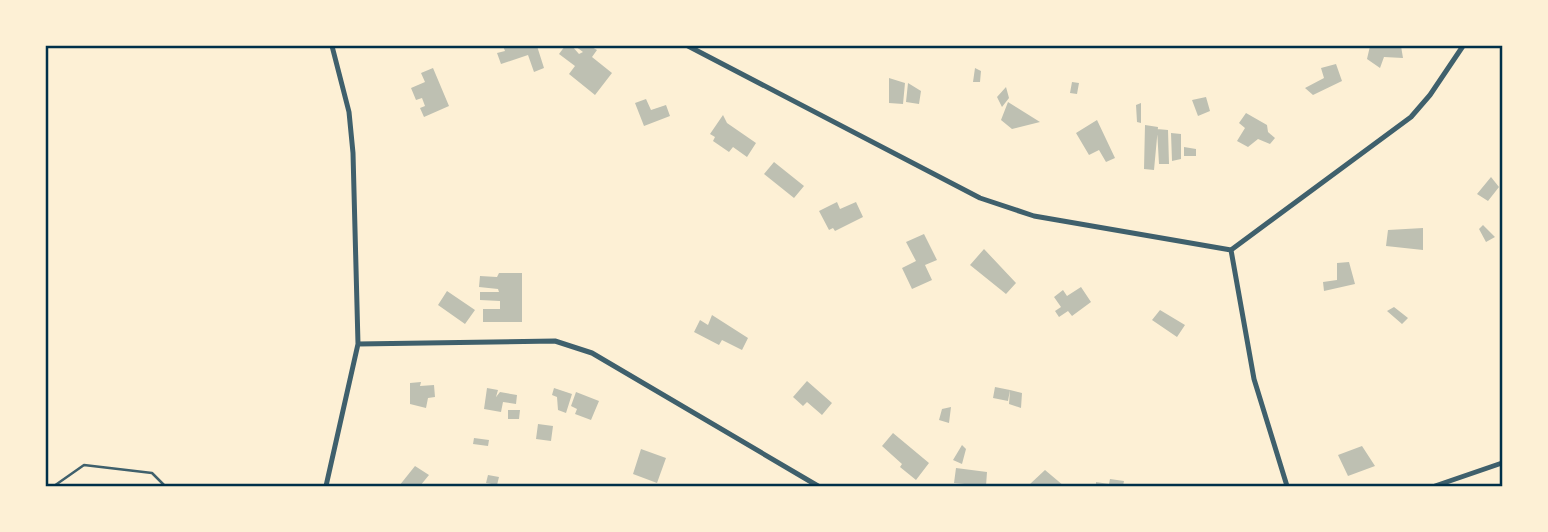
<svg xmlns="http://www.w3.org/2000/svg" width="1548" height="532" font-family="'Nunito Sans',sans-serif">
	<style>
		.building { fill: #bec0b2 }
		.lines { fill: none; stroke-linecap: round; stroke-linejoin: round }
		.service { stroke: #3f606c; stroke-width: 2.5 }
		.minor { stroke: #3f606c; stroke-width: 5 }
		.neatline { fill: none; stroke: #003049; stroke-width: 2.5 }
	</style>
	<rect width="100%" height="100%" fill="#fdf0d5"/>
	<path class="building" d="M 503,46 L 516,48 L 537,46 L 544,68 L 534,72 L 528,55 L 501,64 L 497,53 L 505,51 Z
		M 565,46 L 572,46 L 579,54 L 583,52 L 575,46 L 590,46 L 597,50 L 592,57 L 612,73 L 595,95 L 569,74 L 575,66 L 559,54 Z
		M 1370,46 L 1401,46 L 1403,58 L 1384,57 L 1380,68 L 1367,59 Z
		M 1336,64 L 1342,81 L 1313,95 L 1305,88 L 1324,78 L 1321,68 Z
		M 433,68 L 449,106 L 424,117 L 420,108 L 425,106 L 422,98 L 416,100 L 411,88 L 425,82 L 421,73 Z
		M 975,68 L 981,71 L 980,82 L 973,82 Z
		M 889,78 L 905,83 L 903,104 L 889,103 Z
		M 1072,82 L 1079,83 L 1077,94 L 1070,93 Z
		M 908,83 L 921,91 L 919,104 L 906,102 Z
		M 1006,87 L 1009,98 L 1002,107 L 997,97 Z
		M 1206,97 L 1210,111 L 1198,116 L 1192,100 Z
		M 646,99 L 651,110 L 666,105 L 670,116 L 644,126 L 635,103 Z
		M 1008,102 L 1040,122 L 1012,129 L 1001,120 Z
		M 1141,103 L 1141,123 L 1137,122 L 1136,105 Z
		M 1246,113 L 1267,125 L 1268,132 L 1275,138 L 1270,144 L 1258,139 L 1248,147 L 1237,141 L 1245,128 L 1239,123 Z
		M 723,115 L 727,123 L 756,143 L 747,157 L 733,147 L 729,152 L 713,141 L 715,137 L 710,134 Z
		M 1097,120 L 1115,158 L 1106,162 L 1099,150 L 1089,155 L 1076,133 Z
		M 1145,125 L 1158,127 L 1154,170 L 1144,169 Z
		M 1157,129 L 1168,130 L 1169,164 L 1159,164 Z
		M 1171,133 L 1181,134 L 1181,159 L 1172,161 Z
		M 1184,147 L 1196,149 L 1196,156 L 1184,156 Z
		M 774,162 L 804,186 L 794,198 L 764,174 Z
		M 1491,177 L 1499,187 L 1488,201 L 1477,194 Z
		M 837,202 L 840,209 L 856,202 L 863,217 L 835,231 L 833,228 L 829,230 L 819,211 Z
		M 1483,225 L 1495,237 L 1486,242 L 1479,229 Z
		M 1423,228 L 1423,250 L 1386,246 L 1388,230 Z
		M 924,234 L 937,260 L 925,265 L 932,280 L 912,289 L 902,268 L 916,261 L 906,242 Z
		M 984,249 L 1016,283 L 1006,294 L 970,265 Z
		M 1349,262 L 1355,284 L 1324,291 L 1323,282 L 1337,280 L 1337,263 Z
		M 499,273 L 522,273 L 522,322 L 483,322 L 483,309 L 500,309 L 500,301 L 480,300 L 480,292 L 499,292 L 498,289 L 479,287 L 480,276 L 497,277 Z
		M 1081,287 L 1091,302 L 1072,316 L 1068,311 L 1059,317 L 1055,311 L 1061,307 L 1054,297 L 1063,290 L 1067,296 Z
		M 447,291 L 475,310 L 465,324 L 438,305 Z
		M 1394,307 L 1408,318 L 1402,324 L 1387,311 Z
		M 1160,310 L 1185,325 L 1177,337 L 1152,320 Z
		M 712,315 L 748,338 L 742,350 L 722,340 L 719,345 L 694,332 L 700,320 L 708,325 Z
		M 807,381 L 832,403 L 822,415 L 807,402 L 803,406 L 793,397 Z
		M 421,382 L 420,386 L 434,385 L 435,397 L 428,398 L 426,408 L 410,404 L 410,383 Z
		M 995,387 L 1010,390 L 1008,401 L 993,398 Z
		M 487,388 L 498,390 L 496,397 L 500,392 L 517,395 L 516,404 L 503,402 L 501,412 L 484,409 Z
		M 554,388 L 572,394 L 566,413 L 558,410 L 557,397 L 552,395 Z
		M 1010,390 L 1022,393 L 1021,408 L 1009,404 Z
		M 576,392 L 599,401 L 591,420 L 575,414 L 577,409 L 571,406 Z
		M 951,407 L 949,423 L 939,420 L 942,409 Z
		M 508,410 L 520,410 L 519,419 L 508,419 Z
		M 538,424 L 553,426 L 551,441 L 536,439 Z
		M 893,433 L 929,463 L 916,480 L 900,467 L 902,464 L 882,446 Z
		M 474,438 L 489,440 L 488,446 L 473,444 Z
		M 962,445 L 966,449 L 962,464 L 953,460 Z
		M 1362,446 L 1375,466 L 1348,476 L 1338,455 Z
		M 641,449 L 666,458 L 657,483 L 633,474 Z
		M 415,466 L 429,475 L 420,486 L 399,486 Z
		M 956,468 L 987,472 L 986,486 L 954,483 Z
		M 1045,470 L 1064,486 L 1030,484 Z
		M 488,475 L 499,477 L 497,485 L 486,483 Z
		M 1110,479 L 1124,481 L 1123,486 L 1096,486 L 1096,482 L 1109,484 Z"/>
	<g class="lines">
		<path class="service" d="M 54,486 L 84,465 L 152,473 L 165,486"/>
		<path class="minor" d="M 688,46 L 980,198 L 1034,216 L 1231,250 L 1411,117 L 1430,95 L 1463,46
			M 1231,250 L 1254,379 L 1287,486
			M 358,344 L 555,341 L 592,353 L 818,486
			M 326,486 L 358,344 L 353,153 L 349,112 L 332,46
			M 1435,486 L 1502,463"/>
	</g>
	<rect width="1548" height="532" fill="none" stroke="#fdf0d5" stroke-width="94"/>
	<rect x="47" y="47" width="1454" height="438" class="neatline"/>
</svg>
